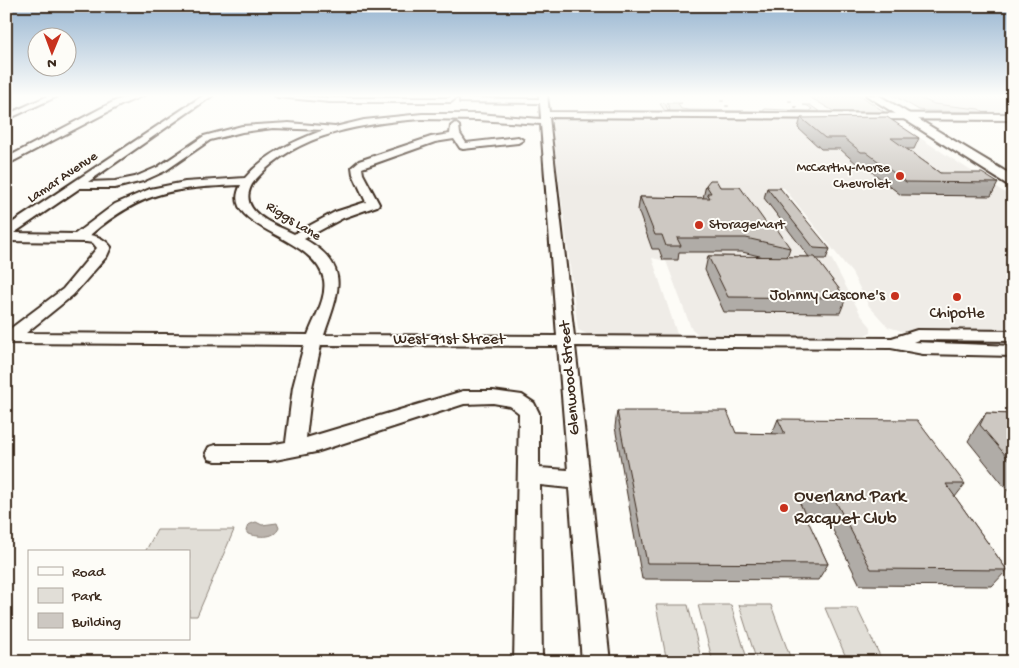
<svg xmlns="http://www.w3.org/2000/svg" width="1019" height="668" font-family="'Gochi Hand',sans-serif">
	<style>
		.built { fill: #efece7 }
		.green { fill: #e1ded7; stroke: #8e847a }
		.water { fill: #bbb4ad; stroke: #887d74 }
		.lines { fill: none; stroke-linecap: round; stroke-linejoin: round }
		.stream { stroke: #887d74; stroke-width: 2 }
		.minor-casing { stroke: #3b2a1e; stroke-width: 4 }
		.major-casing { stroke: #3b2a1e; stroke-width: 4 }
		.minor { fill: #fdfcf7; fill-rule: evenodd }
		.major { fill: #fdfcf7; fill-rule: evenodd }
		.wall { fill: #b0aca7; stroke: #3b2a1e }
		.building { fill: #cdc8c2; stroke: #3b2a1e }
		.poi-dot { fill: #c8321e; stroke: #fdfcf7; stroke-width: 2 }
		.labels { text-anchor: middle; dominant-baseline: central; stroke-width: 4; stroke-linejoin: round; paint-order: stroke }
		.far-poi-label { font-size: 14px; fill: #3b2a1e; stroke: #fdfcf7; text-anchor: end }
		.far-street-label { font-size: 14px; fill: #3b2a1e; stroke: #fdfcf7 }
		.poi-label { font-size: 16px; fill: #3b2a1e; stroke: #fdfcf7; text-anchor: end }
		.street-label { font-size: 16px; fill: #3b2a1e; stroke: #fdfcf7 }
		.near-poi-label { font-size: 19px; fill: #3b2a1e; stroke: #fdfcf7; text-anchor: start }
	</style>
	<rect width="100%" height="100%" fill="#fdfcf7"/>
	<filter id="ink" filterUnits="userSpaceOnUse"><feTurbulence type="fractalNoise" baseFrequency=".02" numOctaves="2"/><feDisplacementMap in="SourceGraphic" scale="10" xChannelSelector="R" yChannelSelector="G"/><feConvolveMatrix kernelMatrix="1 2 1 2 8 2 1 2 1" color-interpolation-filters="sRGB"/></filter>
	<g filter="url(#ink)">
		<path class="built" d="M 904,95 L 1013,95 L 1013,113 L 934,112 Z
			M 886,116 L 1013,198 L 1013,332 L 902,331 L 888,327 L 869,306 L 852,273 L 784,188 L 778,188 L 777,191 L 832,260 L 861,315 L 871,327 L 871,332 L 865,335 L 783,337 L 700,336 L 691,328 L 666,261 L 652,258 L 678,337 L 591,336 L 578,330 L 551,117 Z"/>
		<path class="green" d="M 806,95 L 860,95 L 886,113 L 835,112 Z
			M 893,95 L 922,96 L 915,96 L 934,104 L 979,109 L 983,112 L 926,111 L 919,110 Z
			M 665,103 L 669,112 L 670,109 L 667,103 L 682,103 L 678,104 L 681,109 L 689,110 L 764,111 L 764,109 L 809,111 L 812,109 L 808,106 L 803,105 L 810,105 L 820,112 L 671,112 L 665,111 L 660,104 Z
			M 157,530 L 234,530 L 197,616 L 189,616 L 189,552 L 145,552 Z
			M 656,605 L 688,605 L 702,662 L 667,662 Z
			M 698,605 L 731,605 L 748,662 L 713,662 Z
			M 739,605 L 771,605 L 792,662 L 757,662 Z
			M 825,608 L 857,608 L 883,662 L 848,662 Z"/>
		<path class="water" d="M 256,522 L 262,525 L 277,523 L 279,528 C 274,539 259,537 248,534 L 246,531 L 248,525 Z"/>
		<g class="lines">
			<path class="stream" d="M 721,101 L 723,101
				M 789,101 L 791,101
				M 726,106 L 728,106
				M 795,107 L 797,107"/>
			<g class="minor-casing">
				<path id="minor" d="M 50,95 L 60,95 L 6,120 L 6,115 Z
					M 133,95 L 144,95 L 121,105 L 6,165 L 6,158 L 115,101 Z
					M 204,95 L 213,95 L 88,182 L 115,181 L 135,177 L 158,167 L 204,136 L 242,126 L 289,123 L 335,127 L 364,120 L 422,114 L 478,114 L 541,119 L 540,103 L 460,102 L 460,98 L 463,98 L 539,99 L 539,95 L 547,95 L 549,112 L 1013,114 L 1013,120 L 549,117 L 574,336 L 892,338 L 917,330 L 1013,331 L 1013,341 L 918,340 L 913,342 L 1013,346 L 1013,356 L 923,354 L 891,348 L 575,346 L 610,662 L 582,662 L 569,488 L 540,485 L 542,662 L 514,662 L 519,413 L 510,406 L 493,403 L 464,404 L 316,452 L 270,461 L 216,461 L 209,459 L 206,453 L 209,447 L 216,445 L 270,445 L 286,442 L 293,387 L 304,345 L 6,343 L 6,332 L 63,289 L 97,248 L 93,243 L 86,242 L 6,241 L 6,227 ZM 422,119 L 478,120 L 541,124 L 557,336 L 324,335 C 338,293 353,266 304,239 L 343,218 L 377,206 L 379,204 L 363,174 L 362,168 L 435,142 L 454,139 L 460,148 L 463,149 L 518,143 L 523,140 L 518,137 L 466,143 L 460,134 L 459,126 L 455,123 L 451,126 L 450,134 L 431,137 L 359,161 L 352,167 L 353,174 L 366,202 L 335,212 L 294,234 C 281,227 261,221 252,208 C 245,198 249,186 257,178 C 297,133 365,123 422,119 ZM 273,128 L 324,130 C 296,140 265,154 245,178 L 185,182 L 150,189 L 115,204 L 75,234 L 14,233 L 80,188 L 115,188 L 143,181 L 165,171 L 210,140 L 242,132 ZM 241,185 C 217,229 315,234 324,280 C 327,299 314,318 308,335 L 26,333 L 73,295 L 107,256 L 111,247 C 105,239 99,237 90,235 C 143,190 174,188 241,185 ZM 321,345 L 558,346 L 568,470 L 539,468 L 539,413 L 534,403 L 522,395 L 493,391 L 463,391 L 306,438 L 312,387 Z
					M 274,95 L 330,98 L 449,98 L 452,95 L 460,95 L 451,102 L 330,102 L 278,97 Z"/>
			</g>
			<g class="major-casing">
				<path id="major" d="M 866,95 L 878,95 L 1013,176 L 1013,186 L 1008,185 Z"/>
			</g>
			<use href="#minor" class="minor"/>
			<use href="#major" class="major"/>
		</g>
		<path class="wall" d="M 801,118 L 919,138 L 914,149 L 907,149 L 940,173 L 998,183 L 991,196 L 901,195 L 862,164 L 857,164 L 840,149 L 821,149 L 798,128 Z
			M 706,185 L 720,187 L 768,226 L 790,248 L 787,257 L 809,257 L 764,198 L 767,188 L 830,249 L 826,259 L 816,259 L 846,298 L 840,313 L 724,312 L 705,270 L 708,256 L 764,257 L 742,252 L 679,252 L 678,260 L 663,260 L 659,249 L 652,249 L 638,210 L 640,197 L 703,198 Z
			M 617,411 L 736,433 L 772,434 L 778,419 L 965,484 L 955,497 L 1007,570 L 992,586 L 860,585 L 826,516 L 805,516 L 828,564 L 818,580 L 642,579 L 615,427 Z
			M 986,413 L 1013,414 L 1013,497 L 968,441 L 975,429 Z"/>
		<path class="building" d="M 887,117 L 919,138 L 891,138 L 940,173 L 982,173 L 998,183 L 906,182 L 866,152 L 861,152 L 844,138 L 825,138 L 801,118 Z
			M 710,180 L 716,180 L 720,187 L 740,187 L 768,226 L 775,226 L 790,248 L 746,238 L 677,238 L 681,246 L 666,246 L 662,235 L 655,235 L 640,197 L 710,198 L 707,193 L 711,193 L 706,185 Z
			M 767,188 L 780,188 L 830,249 L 814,248 Z
			M 708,256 L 815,257 L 846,298 L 728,297 Z
			M 617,411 L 727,411 L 736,433 L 785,434 L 778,419 L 917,420 L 965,484 L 946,484 L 1007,570 L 871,569 L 835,500 L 798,499 L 828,564 L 647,563 Z
			M 986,413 L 1013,414 L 1013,464 L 980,425 Z"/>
	</g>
	<linearGradient id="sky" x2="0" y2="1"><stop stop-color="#96b4d0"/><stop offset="0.51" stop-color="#fefefb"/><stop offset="1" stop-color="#fefefb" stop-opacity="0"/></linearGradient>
	<rect width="1019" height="188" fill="url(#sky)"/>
	<g class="poi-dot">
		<circle cx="900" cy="176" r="5"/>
		<circle cx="699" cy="225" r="5"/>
		<circle cx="895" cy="296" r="5"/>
		<circle cx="957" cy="297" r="5"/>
		<circle cx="784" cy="508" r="5"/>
	</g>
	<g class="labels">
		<g class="far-poi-label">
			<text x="890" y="168">McCarthy-Morse<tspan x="890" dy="16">Chevrolet</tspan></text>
			<text x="709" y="225" text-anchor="start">StorageMart</text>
		</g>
		<g class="far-street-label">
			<text transform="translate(63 178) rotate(-34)">Lamar Avenue</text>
			<text transform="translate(293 222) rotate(32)">Riggs Lane</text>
		</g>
		<g class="poi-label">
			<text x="885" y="296">Johnny Cascone's</text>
			<text x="957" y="314" text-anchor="middle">Chipotle</text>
		</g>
		<g class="street-label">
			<text x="449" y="340">West 91st Street</text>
			<text transform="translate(571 378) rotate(-95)">Glenwood Street</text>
		</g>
		<g class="near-poi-label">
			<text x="794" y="497">Overland Park<tspan x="794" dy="22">Racquet Club</tspan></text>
		</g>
	</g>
	<rect width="1019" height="668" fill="none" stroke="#fdfcf7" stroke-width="25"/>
	<rect x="12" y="12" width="994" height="643" fill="none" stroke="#3b2a1e" stroke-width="2" filter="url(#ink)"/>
	<rect x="28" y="550" width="162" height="90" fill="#fdfcf7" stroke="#afa8a0"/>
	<rect x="38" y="567" width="25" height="8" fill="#fdfcf7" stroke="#afa8a0"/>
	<text x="72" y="576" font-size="15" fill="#3b2a1e">Road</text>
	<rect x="38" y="588" width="25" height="15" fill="#e1ded7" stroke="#afa8a0"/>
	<text x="72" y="600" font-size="15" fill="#3b2a1e">Park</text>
	<rect x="38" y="613" width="25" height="15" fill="#cdc8c2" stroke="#afa8a0"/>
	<text x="72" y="626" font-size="15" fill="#3b2a1e">Building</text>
	<g transform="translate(52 52) rotate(181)"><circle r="24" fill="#fdfcf7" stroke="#afa8a0"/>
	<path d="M0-4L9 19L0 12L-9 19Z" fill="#c8321e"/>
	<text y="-8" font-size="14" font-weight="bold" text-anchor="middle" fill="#3b2a1e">N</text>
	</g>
</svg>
